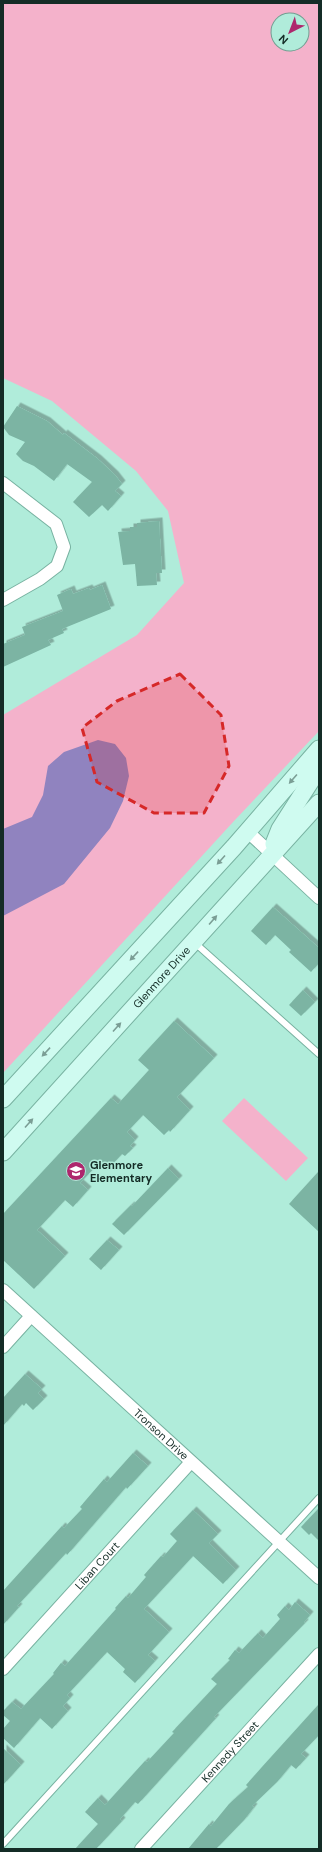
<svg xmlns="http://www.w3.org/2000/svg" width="322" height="1852" font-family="'DM Sans',sans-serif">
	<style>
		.green { fill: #f4b2cb; fill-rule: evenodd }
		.water { fill: #9083bf }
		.building { fill: #7bb4a3; filter: url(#shadow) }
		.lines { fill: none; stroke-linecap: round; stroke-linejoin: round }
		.lane-casing { stroke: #78b2a1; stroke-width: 8 }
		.street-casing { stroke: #78b2a1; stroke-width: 14 }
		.secondary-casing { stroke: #78b2a1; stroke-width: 19 }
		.lane { stroke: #fff; stroke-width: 6 }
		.street { stroke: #fff; stroke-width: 12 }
		.secondary { stroke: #cffbf0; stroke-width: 17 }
		.oneway { fill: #7b9e95 }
		.marked { fill: #d62828; fill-opacity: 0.2; stroke: #d62828; stroke-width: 3; stroke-dasharray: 8 5; stroke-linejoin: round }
		.labels { text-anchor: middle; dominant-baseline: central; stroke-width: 3; stroke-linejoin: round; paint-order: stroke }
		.street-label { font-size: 11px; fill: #142c26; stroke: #b0ecda }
		.poi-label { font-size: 11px; font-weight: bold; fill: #142c26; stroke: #b0ecda; text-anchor: start }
	</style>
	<defs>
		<filter id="shadow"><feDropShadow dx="3.5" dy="-3.5" stdDeviation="0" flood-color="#0004"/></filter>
	</defs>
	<rect width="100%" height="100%" fill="#b0ecda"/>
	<path class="green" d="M 3,3 L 319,3 L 319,731 L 234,821 L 3,1073 L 3,715 L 137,635 L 184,583 L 168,511 L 136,471 L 52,401 L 3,378 ZM 278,20 L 302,20 L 302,44 L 278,44 Z
		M 244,1098 L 308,1158 L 286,1181 L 222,1121 Z"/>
	<path class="water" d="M 98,740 L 115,744 L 126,758 L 129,776 L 123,801 L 110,828 L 64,884 L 3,916 L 3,829 L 32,817 L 43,795 L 48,766 L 64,752 Z"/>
	<path class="building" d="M 17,406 L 47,421 L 63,435 L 64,433 L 98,459 L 115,475 L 122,484 L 115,491 L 121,496 L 108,511 L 102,505 L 89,517 L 73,502 L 92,482 L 67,464 L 54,481 L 34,466 L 23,461 L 16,454 L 25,442 L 9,435 L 3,427 Z
		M 159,521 L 162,573 L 156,573 L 157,585 L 137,586 L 135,564 L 123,565 L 118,532 L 130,531 L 130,527 L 137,527 L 137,523 Z
		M 102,585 L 111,609 L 62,629 L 64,633 L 48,640 L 51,645 L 3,667 L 3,644 L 25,635 L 22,627 L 63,611 L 57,595 L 71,589 L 73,594 L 89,588 L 90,590 Z
		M 273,907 L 319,948 L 319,963 L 311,972 L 289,952 L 291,950 L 275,935 L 266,945 L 251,931 Z
		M 303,990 L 315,1002 L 301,1016 L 289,1005 Z
		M 174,1021 L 214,1058 L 177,1097 L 190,1110 L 170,1132 L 169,1130 L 164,1135 L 143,1115 L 127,1132 L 135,1140 L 130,1146 L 133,1148 L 125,1156 L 122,1154 L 107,1170 L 99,1163 L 80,1183 L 88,1190 L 73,1207 L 65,1200 L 37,1230 L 65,1256 L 34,1289 L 3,1260 L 3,1214 L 111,1098 L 118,1104 L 149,1070 L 138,1060 Z
		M 168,1168 L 179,1179 L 124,1235 L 112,1224 L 131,1205 L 132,1206 Z
		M 319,1171 L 319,1232 L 289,1204 Z
		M 107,1240 L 119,1250 L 101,1270 L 89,1259 Z
		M 25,1374 L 42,1389 L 38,1393 L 44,1399 L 33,1410 L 26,1403 L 24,1406 L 22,1404 L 3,1426 L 3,1398 Z
		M 133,1453 L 148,1466 L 127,1489 L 126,1487 L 67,1555 L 66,1553 L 17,1606 L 19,1607 L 3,1625 L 3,1591 L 62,1526 L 64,1528 L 82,1509 L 80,1507 L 104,1479 L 107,1482 Z
		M 319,1508 L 319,1541 L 311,1533 L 309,1535 L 301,1527 Z
		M 193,1510 L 218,1534 L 209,1543 L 236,1570 L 223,1584 L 193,1556 L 144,1609 L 169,1632 L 148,1655 L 155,1661 L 135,1683 L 123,1672 L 125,1669 L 107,1652 L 67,1695 L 70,1698 L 63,1706 L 68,1711 L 52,1729 L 40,1718 L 14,1748 L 3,1738 L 3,1729 L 10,1721 L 3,1715 L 3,1711 L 12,1702 L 21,1709 L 54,1674 L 53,1673 L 61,1663 L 65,1666 L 116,1609 L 115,1608 L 126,1596 L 128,1598 L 146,1577 L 144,1575 L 161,1556 L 163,1557 L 177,1541 L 170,1534 Z
		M 295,1602 L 310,1615 L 304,1622 L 305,1623 L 214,1717 L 216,1718 L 138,1804 L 135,1802 L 120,1819 L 122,1821 L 96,1849 L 75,1849 L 98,1824 L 85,1812 L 98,1798 L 105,1805 L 145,1761 L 147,1762 L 174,1733 L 172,1732 L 217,1684 L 211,1679 L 230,1660 L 228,1659 L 235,1650 L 239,1653 L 258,1633 L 263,1638 L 280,1619 L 277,1615 L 285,1606 L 289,1610 Z
		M 319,1704 L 319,1735 L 301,1754 L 306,1758 L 296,1769 L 291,1765 L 277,1782 L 252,1806 L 254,1807 L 244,1820 L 216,1849 L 188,1849 L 209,1824 L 211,1826 L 229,1804 L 248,1787 L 246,1785 L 262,1767 Z
		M 3,1748 L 21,1765 L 3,1785 Z"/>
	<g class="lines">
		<g class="lane-casing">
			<path id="lane" d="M 195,943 L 319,1054
				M 3,1844 L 319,1498"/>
		</g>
		<g class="street-casing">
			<g id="street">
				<path d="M 3,483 L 56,524 L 64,547 L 57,566 L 40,579 L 3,600"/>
				<path d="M 247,831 L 319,898"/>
				<path id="s1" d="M 3,1290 L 319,1578"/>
				<path d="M 3,1347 L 31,1316"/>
				<path id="s2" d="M 3,1669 L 191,1462"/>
				<path id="s3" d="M 141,1849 L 319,1654"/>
			</g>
		</g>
		<g class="secondary-casing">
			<g id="secondary">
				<path d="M 274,844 L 280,829 L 319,768"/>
				<path d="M 3,1099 L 234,847 L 319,749"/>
				<path id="s4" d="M 3,1152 L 319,803"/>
			</g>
		</g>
		<use href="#lane" class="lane"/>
		<use href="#street" class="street"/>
		<use href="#secondary" class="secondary"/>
	</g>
	<defs><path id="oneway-solid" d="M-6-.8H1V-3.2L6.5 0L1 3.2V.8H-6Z"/></defs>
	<g class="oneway">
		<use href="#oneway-solid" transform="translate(293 779) rotate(131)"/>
		<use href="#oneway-solid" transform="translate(221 860) rotate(132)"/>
		<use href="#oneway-solid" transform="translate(213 920) rotate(-49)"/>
		<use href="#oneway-solid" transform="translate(134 956) rotate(133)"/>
		<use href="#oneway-solid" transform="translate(117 1027) rotate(-48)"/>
		<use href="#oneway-solid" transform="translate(46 1052) rotate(133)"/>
		<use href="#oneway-solid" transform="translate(29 1123) rotate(-48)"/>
	</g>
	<path class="marked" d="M 180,674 L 221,715 L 229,766 L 204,813 L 154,813 L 97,782 L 82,728 L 117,701 Z"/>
	<defs>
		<g id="school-disc" transform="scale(1)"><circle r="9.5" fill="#ae276d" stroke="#b0ecda"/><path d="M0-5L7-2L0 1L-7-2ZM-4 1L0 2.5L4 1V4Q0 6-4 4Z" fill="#fff"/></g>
	</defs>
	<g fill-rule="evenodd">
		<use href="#school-disc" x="76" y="1171"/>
	</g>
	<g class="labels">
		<g class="street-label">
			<text stroke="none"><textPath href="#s4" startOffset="236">Glenmore Drive</textPath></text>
			<text stroke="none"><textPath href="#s1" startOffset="214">Tronson Drive</textPath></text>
			<text stroke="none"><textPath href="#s2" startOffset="140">Liban Court</textPath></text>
			<text stroke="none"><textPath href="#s3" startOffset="132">Kennedy Street</textPath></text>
		</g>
		<g class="poi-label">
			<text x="90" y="1165">Glenmore<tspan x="90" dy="13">Elementary</tspan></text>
		</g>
	</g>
	<rect width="322" height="1852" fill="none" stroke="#142c26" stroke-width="8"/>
	<g transform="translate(290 32) rotate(222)"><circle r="19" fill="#b0ecda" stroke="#729f92"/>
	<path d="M0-3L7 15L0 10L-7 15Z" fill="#ae276d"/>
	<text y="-6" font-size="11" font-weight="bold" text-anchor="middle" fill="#142c26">N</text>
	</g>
</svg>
